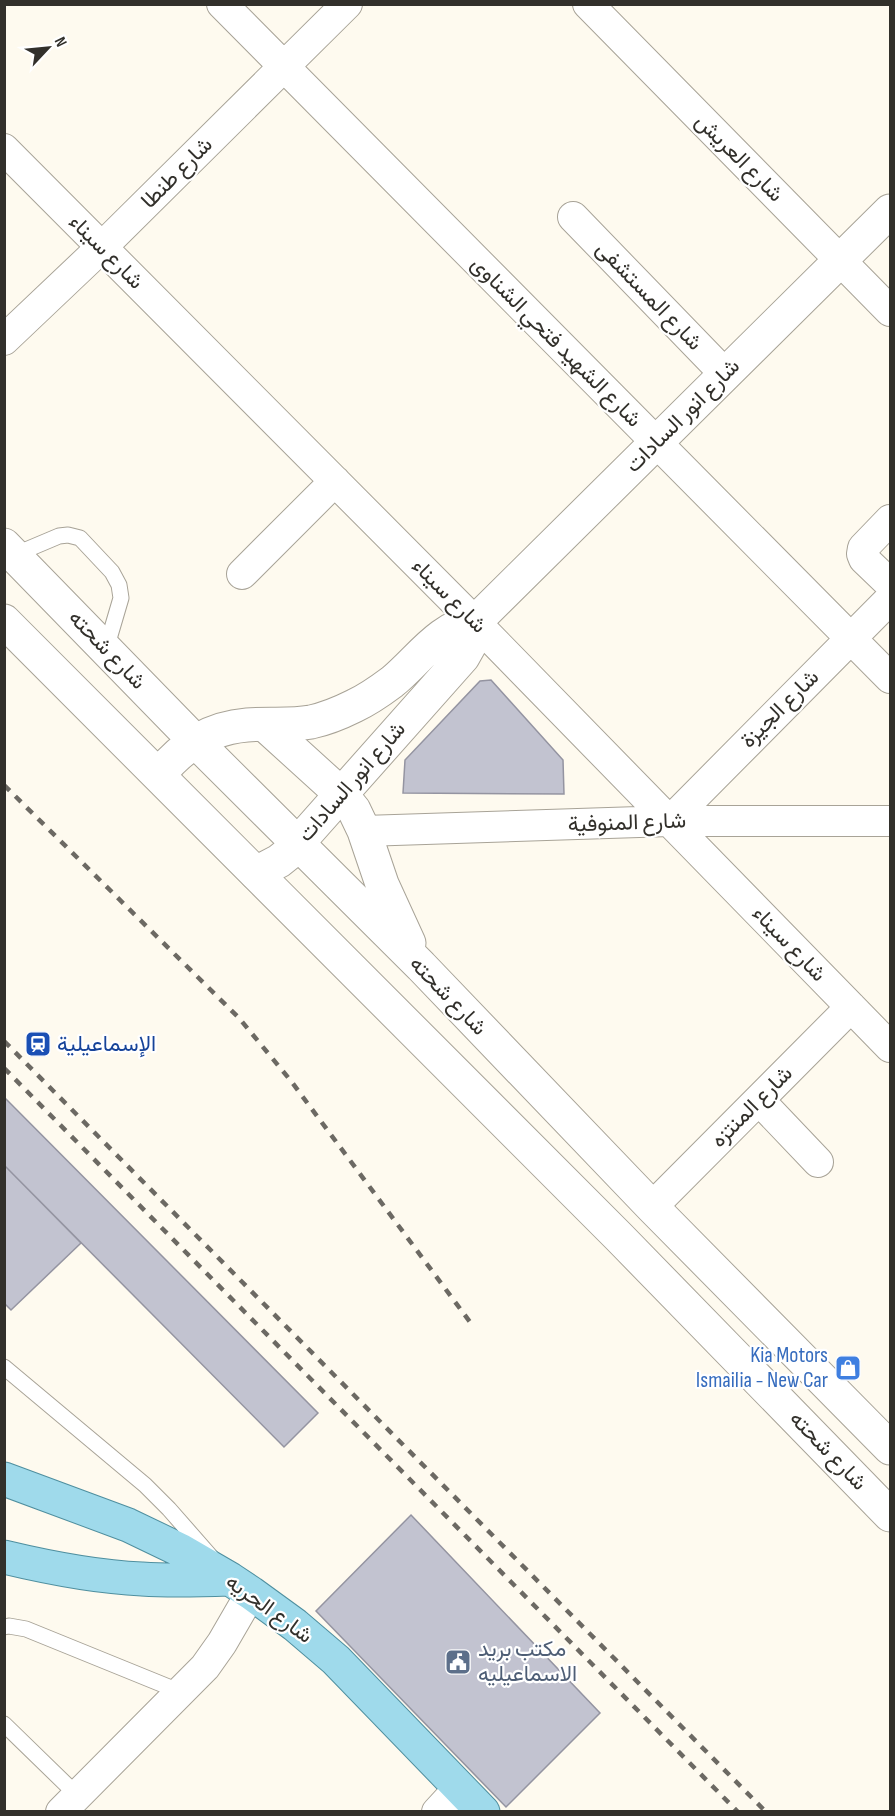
<svg xmlns="http://www.w3.org/2000/svg" width="895" height="1816" font-family="'Sofia Sans Condensed',Vazirmatn,sans-serif">
	<style>
		.building { fill: #c2c3d0; stroke: #9494a1; stroke-width: 1.5 }
		.lines { fill: none; stroke-linecap: round; stroke-linejoin: round }
		.service-casing { stroke: #a8a397; stroke-width: 17 }
		.minor-casing { stroke: #a8a397; stroke-width: 32 }
		.tertiary-casing { stroke: #a8a397; stroke-width: 35 }
		.secondary-casing { stroke: #a8a397; stroke-width: 35 }
		.primary-casing { stroke: #4f8f9f; stroke-width: 35 }
		.service { stroke: #fff; stroke-width: 15 }
		.minor { stroke: #fff; stroke-width: 30 }
		.tertiary { stroke: #fff; stroke-width: 33 }
		.secondary { stroke: #fff; stroke-width: 33 }
		.primary { stroke: #9fdaeb; stroke-width: 33 }
		.rail { stroke: #6c6963; stroke-width: 4.5; stroke-dasharray: 8 8; stroke-linecap: butt }
		.labels { text-anchor: middle; dominant-baseline: central; stroke-width: 4.5; stroke-linejoin: round; paint-order: stroke }
		.street-label { font-size: 22px; fill: #32302b; stroke: #fff }
		.transit-label { font-size: 22px; fill: #164399; stroke: #fff; text-anchor: start }
		.shop-label { font-size: 22px; fill: #366cbe; stroke: #fff; text-anchor: end }
		.service-label { font-size: 22px; fill: #4e5e75; stroke: #fff; text-anchor: start }
	</style>
	<rect width="100%" height="100%" fill="#fefaef"/>
	<path class="building" d="M 491,680 L 563,760 L 564,794 L 403,793 L 405,760 L 480,681 Z
		M 4,1097 L 318,1413 L 284,1447 L 4,1165 Z
		M 4,1165 L 81,1243 L 11,1310 L 4,1303 Z
		M 411,1515 L 600,1713 L 506,1807 L 316,1611 Z"/>
	<g class="lines">
		<g class="service-casing">
			<path id="service" d="M 14,555 L 59,536 L 68,535 L 80,538 L 112,572 L 119,585 L 121,598 L 106,649
				M 4,1367 L 145,1485 L 169,1509 L 212,1558
				M 4,1627 L 9,1626 L 26,1629 L 181,1692
				M 4,1724 L 77,1795"/>
		</g>
		<g class="minor-casing">
			<path id="minor" d="M 222,4 L 890,678
				M 588,4 L 890,311
				M 4,149 L 475,622 L 890,1047
				M 573,217 L 725,374
				M 4,340 L 102,247 L 347,4
				M 890,520 L 863,548 L 862,554 L 864,559 L 890,584
				M 242,574 L 335,481
				M 670,821 L 890,599
				M 364,831 L 670,821 L 890,821
				M 759,1100 L 818,1162
				M 652,1207 L 851,1007
				M 61,1812 L 205,1667 L 222,1643 L 251,1593
				M 437,1812 L 460,1787"/>
		</g>
		<g class="tertiary-casing">
			<path id="tertiary" d="M 159,775 C 181,747 210,728 247,725 C 268,723 290,726 311,722 C 325,719 340,713 354,706 C 367,700 380,691 392,682 C 418,661 440,626 475,622 L 890,211
				M 256,873 L 279,861 L 289,853 L 463,657 L 472,641 L 475,622"/>
		</g>
		<g class="secondary-casing">
			<path id="secondary" d="M 4,545 L 195,741 L 421,966 L 652,1207 L 890,1448
				M 4,621 L 619,1237 L 890,1515
				M 265,725 L 341,794 L 354,810 L 364,831 L 382,884 L 409,943"/>
		</g>
		<g class="primary-casing">
			<path id="primary" d="M 4,1479 L 128,1525 L 180,1550 L 230,1579 L 251,1593 L 295,1625 L 336,1660 L 483,1812
				M 4,1557 C 50,1568 95,1577 142,1579 C 171,1581 200,1580 230,1579"/>
		</g>
		<use href="#service" class="service"/>
		<use href="#minor" class="minor"/>
		<use href="#tertiary" class="tertiary"/>
		<use href="#secondary" class="secondary"/>
		<use href="#primary" class="primary"/>
		<path class="rail" d="M 4,785 L 239,1018 L 291,1081 L 470,1322
			M 4,1041 L 766,1812
			M 4,1068 L 738,1812"/>
	</g>
	<defs>
		<g id="station-square" transform="scale(1.35)"><rect x="-9" y="-9" width="18" height="18" rx="4" fill="#1a4fb4" stroke="#fff"/><path d="M-3-6H3Q5-6 5-4V2Q5 4 3 4L4.5 6H3L1.5 4h-3L-3 6H-4.5L-3 4Q-5 4-5 2V-4Q-5-6-3-6ZM-3.5-4v3h7v-3ZM-3.5 1v1.5H-2V1ZM2 1v1.5H3.5V1Z" fill="#fff"/></g>
		<g id="shop-square" transform="scale(1.35)"><rect x="-9" y="-9" width="18" height="18" rx="4" fill="#3f7fe0" stroke="#fff"/><path d="M-5-2.5h2.3a2.7 3.5 0 0 1 5.4 0H5L5.5 6h-11ZM-1.5-2.5h3a1.5 2.3 0 0 0-3 0Z" fill="#fff"/></g>
		<g id="civic-square" transform="scale(1.35)"><rect x="-9" y="-9" width="18" height="18" rx="4" fill="#5c6f8a" stroke="#fff"/><path d="M-.6-6.5H3V-4.5H.6V-3L4-1V1h2V6H-6V1h2V-1L-.6-3ZM-1.2 2.5V6h2.4V2.5Z" fill="#fff"/></g>
	</defs>
	<g fill-rule="evenodd">
		<use href="#station-square" x="38" y="1044"/>
		<use href="#shop-square" x="848" y="1368"/>
		<use href="#civic-square" x="458" y="1662"/>
	</g>
	<g class="labels">
		<g class="street-label">
			<text transform="translate(739 158) rotate(45)">شارع العريش</text>
			<text transform="translate(177 173) rotate(-45)">شارع طنطا</text>
			<text transform="translate(106 252) rotate(45)">شارع سيناء</text>
			<text transform="translate(649 296) rotate(46)">شارع المستشفى</text>
			<text transform="translate(556 342) rotate(45)">شارع الشهيد فتحي الشناوى</text>
			<text transform="translate(683 416) rotate(-45)">شارع انور السادات</text>
			<text transform="translate(449 596) rotate(45)">شارع سيناء</text>
			<text transform="translate(107 650) rotate(46)">شارع شحته</text>
			<text transform="translate(780 709) rotate(-45)">شارع الجيزة</text>
			<text transform="translate(352 782) rotate(-49)">شارع انور السادات</text>
			<text transform="translate(627 823) rotate(-2)">شارع المنوفية</text>
			<text transform="translate(789 944) rotate(46)">شارع سيناء</text>
			<text transform="translate(448 996) rotate(46)">شارع شحته</text>
			<text transform="translate(752 1107) rotate(-45)">شارع المنتزه</text>
			<text transform="translate(828 1451) rotate(46)">شارع شحته</text>
			<text transform="translate(269 1609) rotate(36)">شارع الحريه</text>
		</g>
		<g class="transit-label">
			<text x="57" y="1044">الإسماعيلية</text>
		</g>
		<g class="shop-label">
			<text x="828" y="1355">Kia Motors<tspan x="828" dy="25">Ismailia - New Car</tspan></text>
		</g>
		<g class="service-label">
			<text x="478" y="1649">مكتب بريد<tspan x="478" dy="25">الاسماعيليه</tspan></text>
		</g>
	</g>
	<rect width="895" height="1816" fill="none" stroke="#32302b" stroke-width="12"/>
	<g transform="translate(48 48) rotate(64)" stroke="#ffffff" stroke-width="4.5" paint-order="stroke">
	<path d="M0-4.5L10 22L0 15L-10 22Z" fill="#32302b"/>
	<text y="-9" font-size="16" font-weight="bold" text-anchor="middle" fill="#32302b">N</text>
	</g>
</svg>
